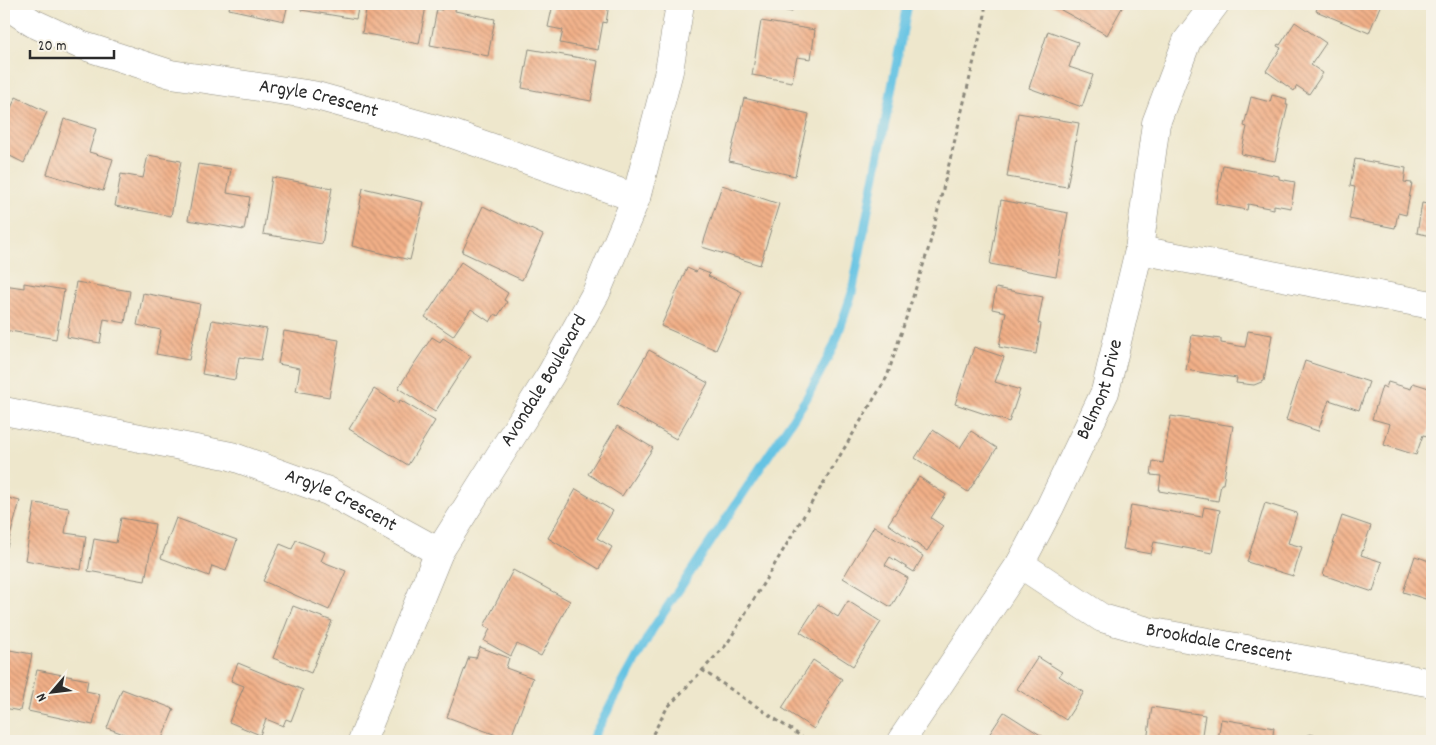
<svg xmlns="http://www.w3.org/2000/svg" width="1436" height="745" font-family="Dekko,sans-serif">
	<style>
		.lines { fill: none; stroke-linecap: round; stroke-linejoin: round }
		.stream { stroke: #65c3e3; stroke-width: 9 }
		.building { fill: url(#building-back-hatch) }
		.minor-casing { stroke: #8c897c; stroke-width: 29 }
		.path { stroke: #8c897c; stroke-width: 3; stroke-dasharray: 4 4; stroke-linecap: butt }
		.minor { stroke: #fff; stroke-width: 28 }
		.labels { text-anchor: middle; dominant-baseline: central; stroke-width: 4; stroke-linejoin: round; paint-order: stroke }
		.street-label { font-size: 20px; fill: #2b2b2b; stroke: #f7f3e8 }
	</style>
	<defs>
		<pattern id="building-back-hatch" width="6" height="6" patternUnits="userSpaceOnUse" patternTransform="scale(1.25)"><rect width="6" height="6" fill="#f2b088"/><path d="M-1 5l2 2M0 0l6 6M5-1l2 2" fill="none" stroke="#c48f6f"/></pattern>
	</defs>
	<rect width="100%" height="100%" fill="#f7f3e8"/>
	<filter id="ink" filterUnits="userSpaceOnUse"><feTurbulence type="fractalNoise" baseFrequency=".02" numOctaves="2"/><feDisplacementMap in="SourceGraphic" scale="10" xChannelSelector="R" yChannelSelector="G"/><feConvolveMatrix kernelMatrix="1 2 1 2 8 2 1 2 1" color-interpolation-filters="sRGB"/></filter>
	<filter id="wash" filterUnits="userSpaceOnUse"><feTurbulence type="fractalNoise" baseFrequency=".0096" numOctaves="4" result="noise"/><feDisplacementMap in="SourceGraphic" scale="20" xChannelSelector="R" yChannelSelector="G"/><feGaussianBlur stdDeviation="1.12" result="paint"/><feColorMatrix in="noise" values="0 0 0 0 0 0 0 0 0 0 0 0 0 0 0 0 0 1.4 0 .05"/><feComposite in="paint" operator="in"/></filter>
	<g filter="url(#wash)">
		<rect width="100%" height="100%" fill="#eee7cc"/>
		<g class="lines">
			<path class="stream" d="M 591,741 L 652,630 L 806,399 L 834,346 L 852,293 L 908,4"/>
		</g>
		<g id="blocks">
			<path class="building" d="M 230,4 L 288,4 L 284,21 L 229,9 Z
				M 302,4 L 359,4 L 356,19 L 301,10 Z
				M 367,4 L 412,4 L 426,6 L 419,44 L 362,33 Z
				M 443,4 L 456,4 L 455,11 L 495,19 L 488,56 L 430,45 L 437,9 L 442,10 Z
				M 553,4 L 609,4 L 606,23 L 603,22 L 598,50 L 560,43 L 563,30 L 548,27 Z
				M 753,4 L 794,4 L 792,12 Z
				M 1050,4 L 1124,4 L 1107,35 Z
				M 1319,4 L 1381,4 L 1369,33 L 1316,11 Z
				M 761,21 L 815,30 L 811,59 L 797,57 L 792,82 L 752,75 Z
				M 1295,22 L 1326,43 L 1311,65 L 1323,73 L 1309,94 L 1297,86 L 1294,91 L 1266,71 L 1281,48 L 1277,46 L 1278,44 L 1280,45 Z
				M 1048,31 L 1078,42 L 1069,67 L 1093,75 L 1082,107 L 1029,88 Z
				M 529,49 L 598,61 L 591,101 L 522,88 Z
				M 1272,95 L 1287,99 L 1286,105 L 1288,105 L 1275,161 L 1241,154 L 1247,127 L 1244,126 L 1251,97 L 1270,102 Z
				M 16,97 L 47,112 L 24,163 L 4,153 L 4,118 L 6,119 Z
				M 744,98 L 809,114 L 795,176 L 729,161 Z
				M 1018,113 L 1079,123 L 1067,187 L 1007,177 Z
				M 64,119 L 96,129 L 89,152 L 113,159 L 103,191 L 47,174 Z
				M 148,155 L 181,161 L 171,216 L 115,206 L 121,174 L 143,178 Z
				M 1355,159 L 1406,168 L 1404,182 L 1412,183 L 1406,215 L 1398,213 L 1395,228 L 1349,219 L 1355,187 L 1350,186 Z
				M 198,164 L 231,169 L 227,193 L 250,197 L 244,230 L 188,220 Z
				M 1223,165 L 1279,176 L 1279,179 L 1295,182 L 1291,208 L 1274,205 L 1274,209 L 1248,204 L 1247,210 L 1216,204 Z
				M 272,177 L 332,188 L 322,244 L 263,234 Z
				M 722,185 L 779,204 L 760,265 L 702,247 Z
				M 363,188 L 424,202 L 410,260 L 352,246 Z
				M 1001,200 L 1068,213 L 1056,276 L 990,264 Z
				M 1422,203 L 1432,205 L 1432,236 L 1417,233 Z
				M 483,206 L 543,235 L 522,280 L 462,252 Z
				M 461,262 L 508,293 L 504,300 L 507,302 L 498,316 L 495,314 L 490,322 L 471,309 L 453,336 L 425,317 Z
				M 687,268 L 696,272 L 698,269 L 710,274 L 708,276 L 742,292 L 716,350 L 661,326 Z
				M 76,282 L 130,291 L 125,323 L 104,319 L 100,343 L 67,337 Z
				M 24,283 L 64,290 L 56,339 L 4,330 L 4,285 L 24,288 Z
				M 996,288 L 1043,297 L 1038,323 L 1041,324 L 1036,354 L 999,347 L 1006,312 L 992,309 Z
				M 143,293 L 200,304 L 189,360 L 156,354 L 161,330 L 137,325 Z
				M 212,320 L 267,329 L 261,360 L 239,357 L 235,380 L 202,374 Z
				M 284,331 L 339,340 L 329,397 L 296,391 L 300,368 L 278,364 Z
				M 1248,331 L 1272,335 L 1264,381 L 1254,385 L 1236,383 L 1237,378 L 1186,370 L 1192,335 L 1221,339 L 1221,343 L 1245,347 Z
				M 432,337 L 440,342 L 443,338 L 471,356 L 435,412 L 398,388 Z
				M 974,347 L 1004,357 L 995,382 L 1020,390 L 1009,422 L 955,404 Z
				M 649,350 L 708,383 L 676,439 L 617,405 Z
				M 1305,361 L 1369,382 L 1359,410 L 1329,400 L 1318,431 L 1286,420 Z
				M 1388,382 L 1411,389 L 1413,383 L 1432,389 L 1432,419 L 1427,436 L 1423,435 L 1416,455 L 1384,445 L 1390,424 L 1372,419 L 1382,386 L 1386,388 Z
				M 374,389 L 398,404 L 400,400 L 435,421 L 408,465 L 349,429 Z
				M 1171,416 L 1233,426 L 1223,484 L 1221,484 L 1218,501 L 1159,491 L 1161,476 L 1151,475 L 1153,461 L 1163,463 Z
				M 617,426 L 653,448 L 622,496 L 588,474 Z
				M 933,430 L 960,448 L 971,431 L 997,448 L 968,492 L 915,458 Z
				M 919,477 L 946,495 L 931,518 L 943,526 L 927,551 L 888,524 Z
				M 576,489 L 613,511 L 597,538 L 612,547 L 599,569 L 548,538 Z
				M 4,497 L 20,501 L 7,547 L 4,546 Z
				M 35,503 L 69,508 L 65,533 L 86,536 L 81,570 L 25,560 Z
				M 1265,503 L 1297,513 L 1288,543 L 1302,547 L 1293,576 L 1247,562 Z
				M 1131,505 L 1202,517 L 1204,507 L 1220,510 L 1212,553 L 1154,542 L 1151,554 L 1123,549 Z
				M 1342,516 L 1371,526 L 1361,555 L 1382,562 L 1373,592 L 1323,575 Z
				M 121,518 L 155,524 L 145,581 L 88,571 L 94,539 L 116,543 Z
				M 176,518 L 237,540 L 226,571 L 212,566 L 209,576 L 161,558 Z
				M 874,526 L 923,556 L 914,572 L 890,557 L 885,565 L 908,578 L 891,607 L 843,578 Z
				M 296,540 L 325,552 L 321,561 L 346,571 L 329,610 L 263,581 L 280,544 L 292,549 Z
				M 1415,556 L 1432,562 L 1432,601 L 1403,592 Z
				M 513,570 L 570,601 L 541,656 L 517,644 L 511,656 L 484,641 L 490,629 L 484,626 Z
				M 848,601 L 881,622 L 853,666 L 800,632 L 818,604 L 838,617 Z
				M 293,606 L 332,621 L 311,673 L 273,658 Z
				M 480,647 L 509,658 L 506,668 L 533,678 L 510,740 L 447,717 L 469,657 L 476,658 Z
				M 4,649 L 32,654 L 20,711 L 4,708 Z
				M 1038,657 L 1062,672 L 1059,676 L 1084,692 L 1066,720 L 1017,689 Z
				M 813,660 L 842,679 L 828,701 L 830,703 L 814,729 L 782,708 Z
				M 238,663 L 303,690 L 291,721 L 286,719 L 283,726 L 266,719 L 260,735 L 229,722 L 244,686 L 231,681 Z
				M 37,670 L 88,680 L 86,691 L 100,694 L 93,725 L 28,711 Z
				M 122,689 L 174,709 L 161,741 L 143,741 L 107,728 Z
				M 1152,707 L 1205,715 L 1201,741 L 1147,741 Z
				M 1004,712 L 1050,741 L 985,741 Z
				M 1221,719 L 1274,728 L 1272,741 L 1218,741 Z
				M 1309,734 L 1342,740 L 1342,741 L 1308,741 Z"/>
		</g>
	</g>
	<g filter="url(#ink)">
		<use href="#blocks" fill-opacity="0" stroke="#8c897c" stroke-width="1"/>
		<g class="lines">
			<g class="minor-casing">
				<g id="minor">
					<path id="s1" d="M 5,4 L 33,23 L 81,45 L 171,74 L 313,95 L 450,133 L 636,198"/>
					<path d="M 1139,250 L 1432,305"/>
					<path id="s2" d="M 4,411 L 231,456 L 328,491 L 439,552"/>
					<path id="s3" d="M 1020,564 L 1102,618 L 1148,631 L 1432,683"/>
					<path id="s4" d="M 362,741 L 439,552 L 551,374 L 596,293 L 636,198 L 669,71 L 680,4"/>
					<path id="s5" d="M 901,741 L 1020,564 L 1050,507 L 1105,392 L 1139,250 L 1156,123 L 1187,41 L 1215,4"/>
				</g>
			</g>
			<path class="path" d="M 702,670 L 808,741
				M 649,741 L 667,708 L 727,644 L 887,377 L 929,247 L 985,15 L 985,4"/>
			<use href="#minor" class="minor"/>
		</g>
	</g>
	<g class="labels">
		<g class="street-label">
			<text stroke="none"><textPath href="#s1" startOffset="331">Argyle Crescent</textPath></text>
			<text stroke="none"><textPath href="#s4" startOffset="405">Avondale Boulevard</textPath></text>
			<text stroke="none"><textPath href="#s5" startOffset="406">Belmont Drive</textPath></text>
			<text stroke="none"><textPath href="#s2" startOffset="350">Argyle Crescent</textPath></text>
			<text stroke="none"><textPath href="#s3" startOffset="218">Brookdale Crescent</textPath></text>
		</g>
	</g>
	<rect width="1436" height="745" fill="none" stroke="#f7f3e8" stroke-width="20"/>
	<g transform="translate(52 692) rotate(242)" stroke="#f7f3e8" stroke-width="4" paint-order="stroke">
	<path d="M0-4L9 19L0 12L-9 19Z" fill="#2b2b2b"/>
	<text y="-8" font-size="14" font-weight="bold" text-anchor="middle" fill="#2b2b2b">N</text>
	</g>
	<path d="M30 50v8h84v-8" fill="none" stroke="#2b2b2b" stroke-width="2.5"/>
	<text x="38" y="50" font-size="15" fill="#2b2b2b" stroke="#f7f3e8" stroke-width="4" paint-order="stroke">20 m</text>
</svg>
